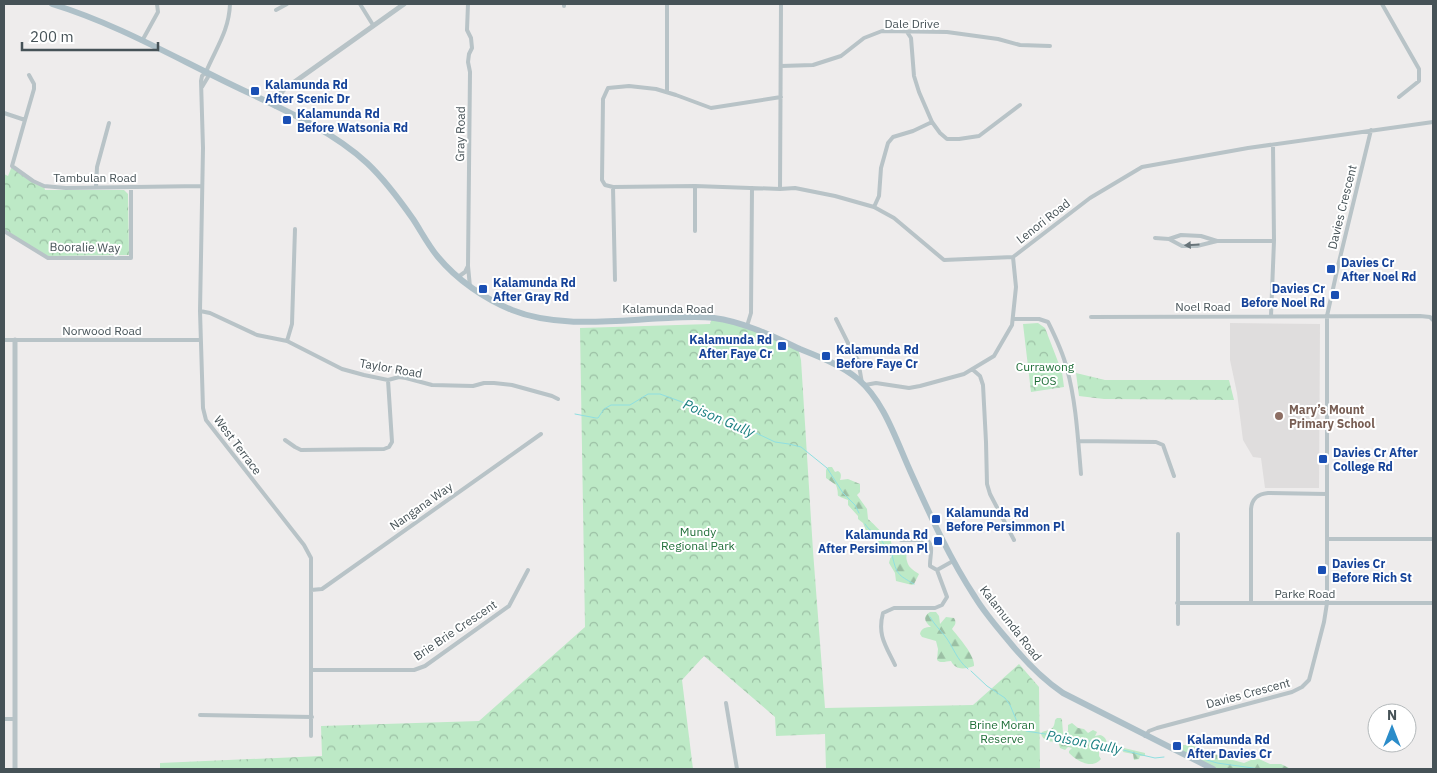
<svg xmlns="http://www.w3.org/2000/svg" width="1437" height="773" font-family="'IBM Plex Sans',sans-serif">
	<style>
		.education { fill: #dfdddd }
		.forest { fill: url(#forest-firs) }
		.park { fill: url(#park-crowns) }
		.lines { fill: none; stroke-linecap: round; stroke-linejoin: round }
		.stream { stroke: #8fdfe1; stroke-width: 1 }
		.minor { stroke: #b8c3c7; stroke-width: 4 }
		.tertiary { stroke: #b8c3c7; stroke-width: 5 }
		.primary { stroke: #aec0c8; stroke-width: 6 }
		.oneway { fill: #687479 }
		.transit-dot { fill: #1a4fb4; stroke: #fff; stroke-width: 2 }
		.education-dot { fill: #8d6e63; stroke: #fff; stroke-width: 2 }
		.labels { text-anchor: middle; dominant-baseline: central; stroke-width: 4; stroke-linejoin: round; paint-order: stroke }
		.street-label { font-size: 12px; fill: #465257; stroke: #fff }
		.transit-label { font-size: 12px; font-weight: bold; fill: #164399; stroke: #fff; text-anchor: start }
		.park-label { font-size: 12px; fill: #206f39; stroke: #fff }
		.education-label { font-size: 12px; font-weight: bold; fill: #785e54; stroke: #fff; text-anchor: start }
		.water-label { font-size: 14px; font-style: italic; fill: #1a7f81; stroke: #fff }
	</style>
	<defs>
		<pattern id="forest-firs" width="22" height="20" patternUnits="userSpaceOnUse" patternTransform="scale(1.25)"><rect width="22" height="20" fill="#bde9c6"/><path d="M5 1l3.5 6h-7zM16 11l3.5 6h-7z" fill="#9bbfa4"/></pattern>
		<pattern id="park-crowns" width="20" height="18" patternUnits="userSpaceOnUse" patternTransform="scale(1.25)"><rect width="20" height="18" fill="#bde9c6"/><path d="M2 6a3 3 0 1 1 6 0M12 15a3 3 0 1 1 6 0" fill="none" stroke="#9bbfa4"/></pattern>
	</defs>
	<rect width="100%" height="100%" fill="#eeecec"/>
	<path class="education" d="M 1230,323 L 1320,324 L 1319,488 L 1265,488 L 1261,458 L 1253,457 L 1243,440 L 1237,393 L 1230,360 Z"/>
	<path class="forest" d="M 828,467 L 832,467 L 835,472 L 838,471 C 842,473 841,477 840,480 L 848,479 L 860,484 L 860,492 L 857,495 L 867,509 L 868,519 C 871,521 881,532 883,533 C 886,533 888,532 891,533 L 891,542 L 893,548 L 891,551 L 891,556 L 878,550 L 878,542 L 876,535 L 867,533 L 863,523 L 858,519 L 858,516 L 848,505 L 848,500 C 832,493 841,499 836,485 L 826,478 L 826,470 Z
		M 904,548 C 909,555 905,554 907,561 C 908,567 913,570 919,574 L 914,584 L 912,585 L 896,581 L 895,573 L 889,563 C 890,556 897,549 904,548 Z
		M 930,612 L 936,612 L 939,616 L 940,624 L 946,617 L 954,618 C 957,623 955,625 952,629 C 959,638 975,655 974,666 C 965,669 956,671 951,661 C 946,661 941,664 937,660 L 938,649 L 936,641 L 922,637 L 920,634 C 921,628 926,627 931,627 C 925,622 922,617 930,612 Z
		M 1057,718 L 1061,718 L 1062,720 L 1063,733 L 1068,731 L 1068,725 L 1072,723 L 1078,728 L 1084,729 L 1088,733 L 1093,730 L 1097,732 L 1095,736 L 1100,735 C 1107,737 1108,743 1105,749 L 1099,751 L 1099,756 L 1101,759 C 1092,770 1077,761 1069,753 L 1069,751 L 1072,748 L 1068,747 L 1065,750 L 1060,748 L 1058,741 C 1051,742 1044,742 1041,734 L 1042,732 C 1051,729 1054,730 1055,720 Z
		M 1183,745 L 1190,745 L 1229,759 L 1244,763 L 1251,760 L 1259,759 L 1270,764 L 1281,764 L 1291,769 L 1218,769 L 1209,767 L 1178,750 L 1179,747 Z
		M 1124,748 L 1145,753 L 1145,756 L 1140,756 L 1139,759 L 1134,760 L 1133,754 L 1123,752 Z"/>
	<path class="park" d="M 12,166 L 44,186 L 45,190 L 124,190 L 128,194 L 129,255 L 48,256 L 29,247 L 4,230 L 4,174 L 8,176 Z
		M 712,318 L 736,323 L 798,348 L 801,360 L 813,551 L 825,708 L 973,705 L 1019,664 L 1039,687 L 1040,769 L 826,769 L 825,734 L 776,736 L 775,717 L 704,656 L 682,680 L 693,769 L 160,769 L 160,763 L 322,756 L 321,726 L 479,721 L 585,627 L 580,328 L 710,324 Z
		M 1038,323 L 1045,328 L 1062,372 L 1064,387 L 1031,392 L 1023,324 Z
		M 1076,373 L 1105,380 L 1229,380 L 1234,400 L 1104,399 L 1079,396 Z"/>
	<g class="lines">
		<path class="stream" d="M 575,414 L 596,418 L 598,418 L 604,409 L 611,405 L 630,405 L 648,394 L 660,394 L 682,402 L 691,408 L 714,415 L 722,419 L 732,427 L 740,430 L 754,432 L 775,442 L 789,444 L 801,447 L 827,468 L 843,493 L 855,505 L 859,513
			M 865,524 L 868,528 L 880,538 L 887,549
			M 892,555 C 897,575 897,574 914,584
			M 930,617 C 934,624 940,630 945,636 C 954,648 956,659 968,669
			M 971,671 L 987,686 L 1005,698 L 1010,705 L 1018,724 L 1026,731 L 1090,741 L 1142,755 L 1155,758 L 1164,757
			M 1197,757 L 1217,763 L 1260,769"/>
		<path class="minor" d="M 230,4 C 229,31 216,48 206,72 L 202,76 L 201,81 L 203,148 L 200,311 L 203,408 L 206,420 L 304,545 L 311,558 L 311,736
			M 360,4 L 373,25
			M 468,4 L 467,30 L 471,38 L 472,48 L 469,54 L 468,62 L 470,72 L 468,266 L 470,287
			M 564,4 L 564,6
			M 667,4 L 667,92
			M 1382,4 L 1419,69 L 1419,81 L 1399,97
			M 276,10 L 287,4
			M 907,32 L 911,38 L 914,76 L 919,92 L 932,122 L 940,133 L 947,139 L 959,139 L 979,136 L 1020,105
			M 142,41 L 158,12 L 157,4
			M 781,66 L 813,65 L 841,56 L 864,38 L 882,31 L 947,32 L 998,39 L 1020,45 L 1050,46
			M 202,87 L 208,77 L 207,74
			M 4,113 L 25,120 L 12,166 L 33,181 L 44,186 L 66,188 L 202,186
			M 25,120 L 34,89 L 34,84 L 29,75
			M 695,186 L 695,231
			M 96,187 L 97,167 L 109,123
			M 613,187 L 695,186 L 780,189 L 795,188 L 835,196 L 874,207 L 894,218 L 944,260 L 1013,257 L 1090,198 L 1142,167 L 1248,148 L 1433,122
			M 780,189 L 781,4
			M 874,207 L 879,196 L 881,168 L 888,143 L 893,137 L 913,131 L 932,122
			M 4,231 L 48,258 L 131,258 L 131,187
			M 1155,238 L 1169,239 L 1181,235 L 1201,236 L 1217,241
			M 1169,239 L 1182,246 L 1197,246 L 1217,241 L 1274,241
			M 458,277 L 465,272 L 468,266
			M 615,280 L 613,187 L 605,185 L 602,180 L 603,99 L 608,88 L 629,86 L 656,89 L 676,95 L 711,108 L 781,97
			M 200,311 L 210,313 L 257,335 L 287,341 L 342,369 L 364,375 L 388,380 L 399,377 L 406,378 L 432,385 L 473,386 L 484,383 L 494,383 L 512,385 L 552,396 L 558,399
			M 1271,316 L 1274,241 L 1273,145
			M 1091,317 L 1420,316 L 1430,317 L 1433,320
			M 836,319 L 849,345 L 858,360 L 862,383
			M 1013,319 L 1039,319 L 1048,322 C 1055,336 1063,353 1067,369 C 1076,401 1078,440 1081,474
			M 747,326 L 751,313 L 752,188
			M 4,340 L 201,340
			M 287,341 L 292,324 L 295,229
			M 972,369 L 980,376 L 983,385 L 986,442 L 987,484 L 990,494 L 1014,540
			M 865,385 L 876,383 L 909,388 L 920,386 L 964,374 L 994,356 L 1012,325 L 1016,287 L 1013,257
			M 285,440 L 295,447 L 301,450 L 384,449 L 389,447 L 392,442 L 388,380
			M 1078,441 L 1156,442 L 1163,445 L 1174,476
			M 1178,534 L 1178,624
			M 1327,539 L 1433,539
			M 937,570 L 953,561
			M 311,590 L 322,589 L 541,434
			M 1251,602 L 1251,509 C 1252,498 1258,494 1268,493 L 1327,494
			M 1177,603 L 1433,603
			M 895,665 C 886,646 877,635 883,613 L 894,608 L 935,608 L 942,605 L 947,597 L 937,570 L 930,566 L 930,564 C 930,556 934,546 927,540 L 901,540
			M 312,670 L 414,670 L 425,666 L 509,606 L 528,570
			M 726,703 L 737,769
			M 200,715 L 312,717
			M 4,719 L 15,719
			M 1145,736 L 1149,731 L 1157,728 L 1292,692 L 1302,687 L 1309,680 L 1324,622 L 1327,603 L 1327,316 L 1338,266 L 1371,130"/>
		<path class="tertiary" d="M 265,101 L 286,88 L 404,4
			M 275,106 L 276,99 L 282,92
			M 15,340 L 15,769"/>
		<path class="primary" d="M 52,4 C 111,22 165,52 220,79 C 268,103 327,126 367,163 C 384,179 399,199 413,219 C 421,231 428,245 438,257 C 457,280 485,299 512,310 C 559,329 618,320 668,318 C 683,317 699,316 714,318 C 744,322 772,336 800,349 C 820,357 841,365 858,379 C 885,402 897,443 912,475 C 931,517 950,559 975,597 C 984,612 996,626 1007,639 C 1024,660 1041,678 1063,693 L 1213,769"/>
	</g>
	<defs><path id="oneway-solid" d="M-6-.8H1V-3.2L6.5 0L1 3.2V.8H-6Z" transform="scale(1.25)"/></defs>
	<use class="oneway" href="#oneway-solid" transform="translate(1192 245) rotate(177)"/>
	<g class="transit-dot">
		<rect x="250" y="86" width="10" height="10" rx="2.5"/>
		<rect x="282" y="115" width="10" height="10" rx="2.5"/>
		<rect x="1326" y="264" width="10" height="10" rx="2.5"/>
		<rect x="478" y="284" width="10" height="10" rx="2.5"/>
		<rect x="1330" y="290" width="10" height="10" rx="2.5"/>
		<rect x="777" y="341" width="10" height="10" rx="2.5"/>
		<rect x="821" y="351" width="10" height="10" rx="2.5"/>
		<rect x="1318" y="454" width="10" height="10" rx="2.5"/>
		<rect x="931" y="514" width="10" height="10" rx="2.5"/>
		<rect x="933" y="536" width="10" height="10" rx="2.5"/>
		<rect x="1317" y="565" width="10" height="10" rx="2.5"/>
		<rect x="1172" y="741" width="10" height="10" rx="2.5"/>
	</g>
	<circle class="education-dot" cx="1279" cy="416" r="5"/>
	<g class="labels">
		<g class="street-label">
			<text x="912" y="23">Dale Drive</text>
			<text transform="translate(460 134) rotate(-89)">Gray Road</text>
			<text x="95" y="177">Tambulan Road</text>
			<text transform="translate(1342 207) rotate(-76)">Davies Crescent</text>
			<text transform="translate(1043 221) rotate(-38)">Lenori Road</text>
			<text transform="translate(85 247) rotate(1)">Booralie Way</text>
			<text x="1203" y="306">Noel Road</text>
			<text x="668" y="308">Kalamunda Road</text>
			<text x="102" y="330">Norwood Road</text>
			<text transform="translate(391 368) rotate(10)">Taylor Road</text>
			<text transform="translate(238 445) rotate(53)">West Terrace</text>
			<text transform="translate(421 506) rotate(-35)">Nangana Way</text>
			<text x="1305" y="593">Parke Road</text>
			<text transform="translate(1011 623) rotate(52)">Kalamunda Road</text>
			<text transform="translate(455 630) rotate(-34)">Brie Brie Crescent</text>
			<text transform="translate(1248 693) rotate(-15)">Davies Crescent</text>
		</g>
		<g class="transit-label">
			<text x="265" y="84">Kalamunda Rd<tspan x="265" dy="14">After Scenic Dr</tspan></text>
			<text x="297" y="113">Kalamunda Rd<tspan x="297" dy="14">Before Watsonia Rd</tspan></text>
			<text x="1341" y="262">Davies Cr<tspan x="1341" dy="14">After Noel Rd</tspan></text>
			<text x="493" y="282">Kalamunda Rd<tspan x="493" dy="14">After Gray Rd</tspan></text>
			<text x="1325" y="288" text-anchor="end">Davies Cr<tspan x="1325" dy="14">Before Noel Rd</tspan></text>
			<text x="772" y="339" text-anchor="end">Kalamunda Rd<tspan x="772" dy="14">After Faye Cr</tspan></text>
			<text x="836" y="349">Kalamunda Rd<tspan x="836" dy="14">Before Faye Cr</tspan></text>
			<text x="1333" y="452">Davies Cr After<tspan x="1333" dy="14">College Rd</tspan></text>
			<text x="946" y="512">Kalamunda Rd<tspan x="946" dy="14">Before Persimmon Pl</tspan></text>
			<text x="928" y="534" text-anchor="end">Kalamunda Rd<tspan x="928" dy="14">After Persimmon Pl</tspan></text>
			<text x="1332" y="563">Davies Cr<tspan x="1332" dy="14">Before Rich St</tspan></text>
			<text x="1187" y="739">Kalamunda Rd<tspan x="1187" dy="14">After Davies Cr</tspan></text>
		</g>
		<g class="park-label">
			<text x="1045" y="366">Currawong<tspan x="1045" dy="14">POS</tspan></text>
			<text x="698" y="531">Mundy<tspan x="698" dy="14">Regional Park</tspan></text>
			<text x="1002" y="724">Brine Moran<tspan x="1002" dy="14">Reserve</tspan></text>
		</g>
		<g class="education-label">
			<text x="1289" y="409">Mary’s Mount<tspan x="1289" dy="14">Primary School</tspan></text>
		</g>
		<g class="water-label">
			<text transform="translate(719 418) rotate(23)">Poison Gully</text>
			<text transform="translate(1084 742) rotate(11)">Poison Gully</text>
		</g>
	</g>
	<rect width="1437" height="773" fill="none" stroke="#465257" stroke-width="10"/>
	<g transform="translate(1392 728)"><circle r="24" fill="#ffffff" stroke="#b5babc"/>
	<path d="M0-4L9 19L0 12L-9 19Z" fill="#2b8cc9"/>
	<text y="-8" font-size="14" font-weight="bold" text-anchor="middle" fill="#465257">N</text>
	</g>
	<path d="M22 42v8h136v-8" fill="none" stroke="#465257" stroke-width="2.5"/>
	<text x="30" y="42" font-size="15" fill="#465257" stroke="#ffffff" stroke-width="4" paint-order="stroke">200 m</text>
</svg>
